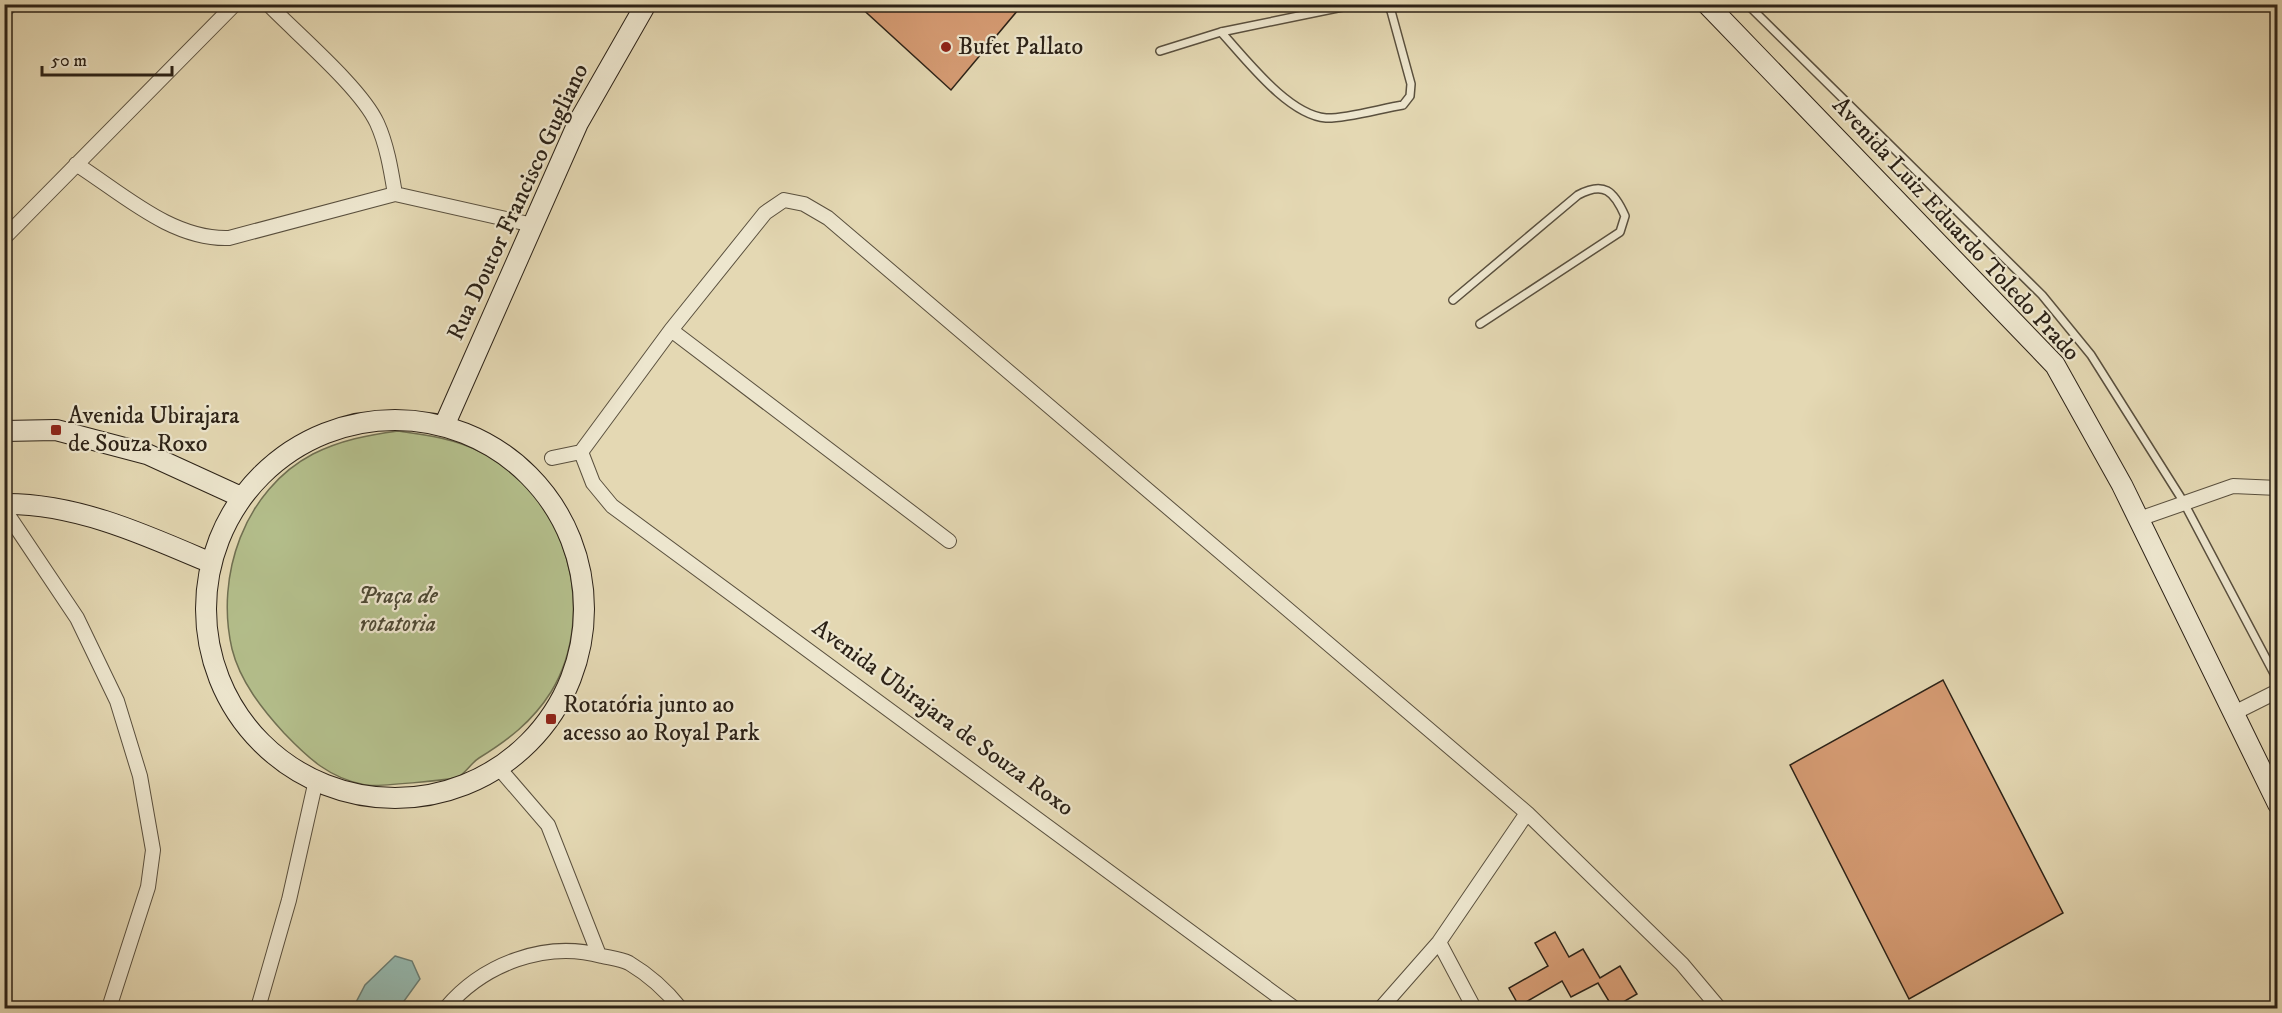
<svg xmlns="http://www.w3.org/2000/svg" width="2282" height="1013" font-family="'IM FELL DW Pica',serif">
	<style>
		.green { fill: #b4bf8c; stroke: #707052; stroke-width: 1.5 }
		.water { fill: #95b9b0; stroke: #6b7d73; stroke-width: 1.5 }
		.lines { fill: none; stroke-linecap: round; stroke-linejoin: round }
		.stream { stroke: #6b7d73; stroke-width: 5 }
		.building { fill: #d59b73; stroke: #2c2217; stroke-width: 1.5 }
		.service-casing { stroke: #5a503e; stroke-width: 10 }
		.minor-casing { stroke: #5a503e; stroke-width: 16 }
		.secondary-casing { stroke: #2c2217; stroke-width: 22 }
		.service { stroke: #ede6ce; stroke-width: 7 }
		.minor { stroke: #ede6ce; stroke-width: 14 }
		.secondary { stroke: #ede6ce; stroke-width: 20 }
		.poi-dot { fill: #8f2418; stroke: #ede6ce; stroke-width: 2 }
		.labels { text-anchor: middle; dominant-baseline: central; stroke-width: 4.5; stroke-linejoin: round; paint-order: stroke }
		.poi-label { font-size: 24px; fill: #2c2217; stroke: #ede6ce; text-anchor: start }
		.street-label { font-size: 24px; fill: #2c2217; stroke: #ede6ce }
		.park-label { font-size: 24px; font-style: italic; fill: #4e4934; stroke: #ede6ce }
	</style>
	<rect width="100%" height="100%" fill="#e4d8b3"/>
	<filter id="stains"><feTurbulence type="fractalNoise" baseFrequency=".00333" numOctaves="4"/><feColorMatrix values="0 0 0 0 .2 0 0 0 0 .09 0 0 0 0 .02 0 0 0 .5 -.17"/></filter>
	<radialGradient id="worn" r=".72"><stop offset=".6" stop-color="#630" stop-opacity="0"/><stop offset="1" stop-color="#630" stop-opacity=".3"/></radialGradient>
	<path class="green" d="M 398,431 C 428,435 456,439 483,453 C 567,494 599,613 551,692 C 532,722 508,740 479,758 C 471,763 466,773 458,777 C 451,780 374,787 365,785 C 329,778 308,758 284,733 C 262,709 240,681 232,649 C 215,576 244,490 313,454 C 341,440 368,435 398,431 Z"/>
	<path class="water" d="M 395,956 L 412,961 L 420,979 L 399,1008 L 353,1008 L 365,985 Z"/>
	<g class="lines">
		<path class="stream" d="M 4,18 L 20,4"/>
	</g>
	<path class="building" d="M 857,4 L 1023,4 L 951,90 Z
		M 1943,680 L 2063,913 L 1909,999 L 1790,765 Z
		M 1555,932 L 1569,957 L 1583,949 L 1600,978 L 1620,966 L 1637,994 L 1613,1008 L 1598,983 L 1571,997 L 1562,981 L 1519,1006 L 1509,988 L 1548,966 L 1535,943 Z"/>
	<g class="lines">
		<g class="service-casing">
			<path id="service" d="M 1747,4 L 2042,295 L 2091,355 L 2183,501 L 2278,681
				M 1221,32 C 1246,59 1288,115 1326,118 C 1345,119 1383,108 1403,105 L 1410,96 L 1411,84 L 1391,11 L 1386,4
				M 1160,51 L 1221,32 L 1357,4
				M 1453,300 L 1578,195 C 1604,181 1614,191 1625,216 L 1620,232 L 1480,324"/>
		</g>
		<g class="minor-casing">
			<path id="minor" d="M 268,4 C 297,34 361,88 377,123 C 387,145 391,170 395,194
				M 76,164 C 123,194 172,240 229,238 L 395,194 L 533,225
				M 4,238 L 235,4
				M 671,330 L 949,541
				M 581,452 L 593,483 L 612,506 L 1294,1008
				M 552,458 L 581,452 L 671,330 L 765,213 L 784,200 L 804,204 L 828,218 L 1527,813 L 1682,964 L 1719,1008
				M 4,509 L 77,618 L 117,701 L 140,776 L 153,850 L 148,887 L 109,1008
				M 2139,519 L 2233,486 L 2278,488
				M 2234,713 L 2278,691
				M 498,767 L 548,825 L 599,955
				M 1439,942 L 1474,1008
				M 258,1008 L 289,900 L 316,780
				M 446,1008 C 483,964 546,940 602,956 C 611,958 621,959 629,963 C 649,975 666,990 680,1008
				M 1381,1008 L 1439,942 L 1527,813"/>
		</g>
		<g class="secondary-casing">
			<path id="secondary" d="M 1707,4 L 2055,365 L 2122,485 L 2278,804
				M206 609a189 189 0 1 1 378 0a189 189 0 1 1-378 0Z
				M 444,426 L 578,123 L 646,4
				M 4,431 L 56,430 L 147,454 L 241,497
				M 4,504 C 76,503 146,535 211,563"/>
		</g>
		<use href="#service" class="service"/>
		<use href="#minor" class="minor"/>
		<use href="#secondary" class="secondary"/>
	</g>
	<g class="poi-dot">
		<circle cx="946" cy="47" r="6"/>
		<rect x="50" y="424" width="12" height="12" rx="3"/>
		<rect x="545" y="713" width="12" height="12" rx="3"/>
	</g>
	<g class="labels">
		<g class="poi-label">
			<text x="958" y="47">Bufet Pallato</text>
			<text x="68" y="416">Avenida Ubirajara<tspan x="68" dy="28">de Souza Roxo</tspan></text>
			<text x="563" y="705">Rotatória junto ao<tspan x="563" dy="28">acesso ao Royal Park</tspan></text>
		</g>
		<g class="street-label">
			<text transform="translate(518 202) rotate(-65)">Rua Doutor Francisco Gugliano</text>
			<text transform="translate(1956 229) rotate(47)">Avenida Luiz Eduardo Toledo Prado</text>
			<text transform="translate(943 718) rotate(36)">Avenida Ubirajara de Souza Roxo</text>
		</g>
		<g class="park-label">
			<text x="398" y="596">Praça de<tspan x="398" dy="28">rotatoria</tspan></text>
		</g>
	</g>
	<rect width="2282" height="1013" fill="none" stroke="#e4d8b3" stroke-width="24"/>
	<rect x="6" y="6" width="2270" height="1001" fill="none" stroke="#2c2217" stroke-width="3"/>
	<rect x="12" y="12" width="2258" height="989" fill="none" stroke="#2c2217" stroke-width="1.5"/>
	<path d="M42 66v9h130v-9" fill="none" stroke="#2c2217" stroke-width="3"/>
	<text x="51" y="66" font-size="18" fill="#2c2217" stroke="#ede6ce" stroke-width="4.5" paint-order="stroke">50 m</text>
	<rect width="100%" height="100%" filter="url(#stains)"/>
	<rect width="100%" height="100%" fill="url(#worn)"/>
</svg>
